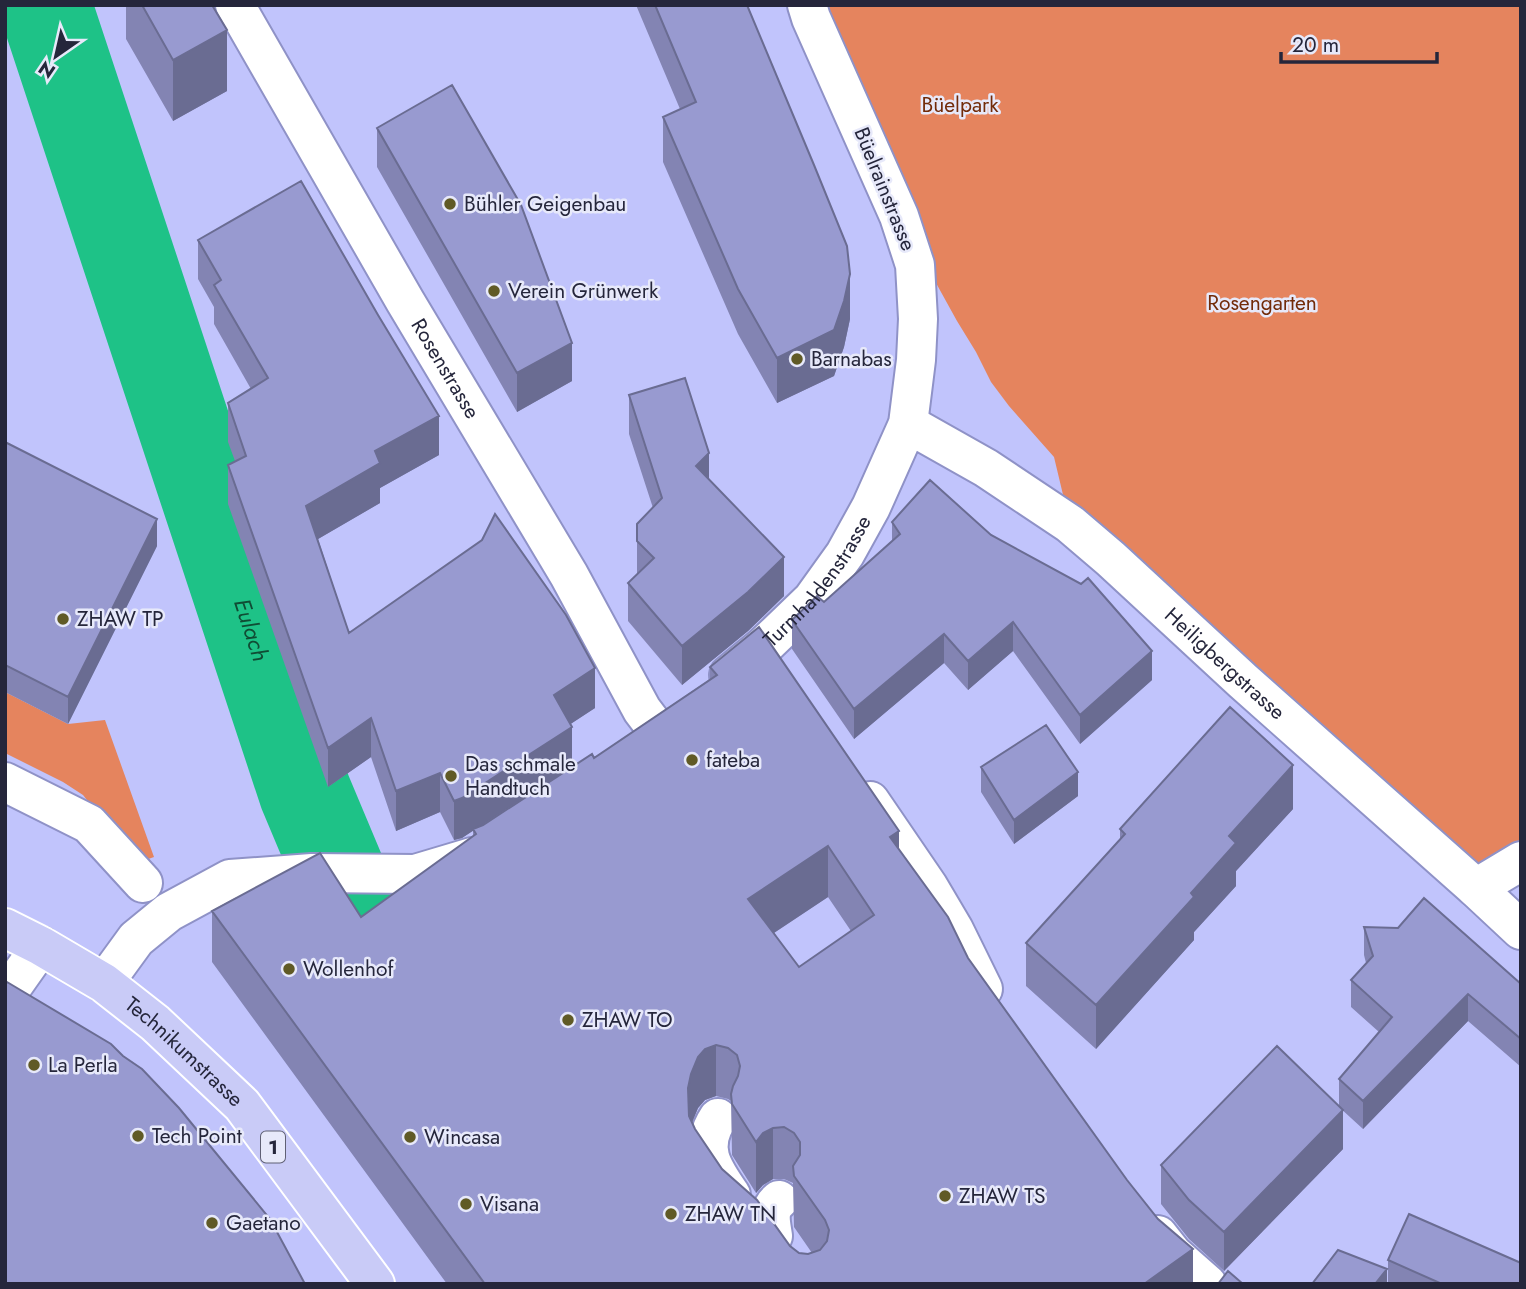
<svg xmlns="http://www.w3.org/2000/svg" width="1526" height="1289" font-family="Jost,sans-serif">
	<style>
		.green { fill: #e5845e }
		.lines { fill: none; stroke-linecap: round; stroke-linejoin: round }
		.river { stroke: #1ec287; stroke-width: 93 }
		.minor-casing { stroke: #8f92c7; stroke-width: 42 }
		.major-casing { stroke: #fff; stroke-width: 42 }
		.minor { stroke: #fff; stroke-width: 38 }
		.major { stroke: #c9cbf7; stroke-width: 38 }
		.wall { fill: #8384b3; fill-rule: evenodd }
		.shaded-wall { fill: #6a6c92 }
		.building { fill: #989ad0; stroke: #6a6c92; stroke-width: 2; fill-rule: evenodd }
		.poi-dot { fill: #605a26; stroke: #e7e9fa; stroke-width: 2.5 }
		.labels { text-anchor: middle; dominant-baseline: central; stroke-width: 5; stroke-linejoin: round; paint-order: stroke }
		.shield { fill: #e7e9fa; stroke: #5f6074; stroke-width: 2 }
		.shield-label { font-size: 19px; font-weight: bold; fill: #25263b }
		.park-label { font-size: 21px; fill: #722b09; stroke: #e7e9fa }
		.street-label { font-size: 21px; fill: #25263b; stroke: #e7e9fa }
		.poi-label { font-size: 21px; fill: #25263b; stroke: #e7e9fa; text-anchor: start }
		.water-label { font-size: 23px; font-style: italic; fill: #104c34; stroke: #e7e9fa }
	</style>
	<rect width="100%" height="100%" fill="#c1c4fc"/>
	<path class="green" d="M 21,5 L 85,5 L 246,496 L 228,505 L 301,705 L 328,787 L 362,875 L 302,838 L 195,533 Z
		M 807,5 L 1521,5 L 1521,861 L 1476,888 L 1070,524 L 1054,457 L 1009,406 L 991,382 L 976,352 L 957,321 L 899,216 Z
		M 5,692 L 68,724 L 105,720 L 154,857 L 137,863 L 83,795 L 63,782 L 5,753 Z"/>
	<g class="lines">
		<path class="river" id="s1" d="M 45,5 L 305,792 L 365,935 L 416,1010"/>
		<g class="minor-casing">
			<g id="minor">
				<path id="s2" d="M 235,5 L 405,301 L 569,575 L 642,710 L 658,731"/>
				<path id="s3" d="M 908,424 L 986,468 L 1070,524 L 1111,559 L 1243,681 L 1476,888 L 1521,930"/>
				<path id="s4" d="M 729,675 L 763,647 L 812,600 L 845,554 L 871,507 L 908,424 L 916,360 L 918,319 L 915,265 L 899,216 L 811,18 L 807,5"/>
				<path d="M 5,782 L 89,824 L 143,883"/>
				<path d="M 870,801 L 928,886 L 954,930 L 983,989"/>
				<path d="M 1476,888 L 1521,861"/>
				<path d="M 104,983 L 136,939 L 169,912 L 230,879 L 312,873 L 415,874 L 472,857"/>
				<path d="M 5,997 L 41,946"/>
				<path d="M 718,1118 C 698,1148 713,1169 731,1195"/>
				<path d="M 1158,1235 L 1173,1254 L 1207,1284"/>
				<path d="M 773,1236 C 771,1222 767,1210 779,1200"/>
			</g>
		</g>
		<g class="major-casing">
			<g id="major">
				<path id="s5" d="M 5,928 L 41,946 L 104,983 L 155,1023 L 242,1105 L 375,1284"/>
			</g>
		</g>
		<use href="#minor" class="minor"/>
		<use href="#major" class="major"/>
	</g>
	<path class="wall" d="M 126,5 L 212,5 L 227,91 L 173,121 L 126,39 Z
		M 636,5 L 747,5 L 850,319 L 844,347 L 834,376 L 777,403 L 738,334 L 663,162 L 663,117 L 680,109 Z
		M 377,128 L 572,381 L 517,412 L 377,167 Z
		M 198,240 L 439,455 L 380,488 L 380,503 L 318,539 L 349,633 L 595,708 L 570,724 L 572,767 L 479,826 L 594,758 L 710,679 L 710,667 L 899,850 L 968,958 L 1193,1284 L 447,1284 L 212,962 L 212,911 L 361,917 L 473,836 L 473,830 L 462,838 L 454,840 L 440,812 L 396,831 L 371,757 L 328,787 L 228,504 L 228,465 L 235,461 L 228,442 L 228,403 L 251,389 L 214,324 L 214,307 L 198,279 ZM 828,897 L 851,931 L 799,967 L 774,933 ZM 716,1096 L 728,1099 L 731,1101 L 732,1155 L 756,1193 L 763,1185 L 773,1179 L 784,1179 L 793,1183 L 794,1227 L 812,1253 L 808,1254 L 799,1253 L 790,1246 L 722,1169 L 695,1129 L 692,1122 L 698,1108 L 705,1100 Z
		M 629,395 L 709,479 L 784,596 L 748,631 L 682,685 L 628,621 L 628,583 L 637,574 L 637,524 L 653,508 L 629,434 Z
		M 5,442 L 157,546 L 68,724 L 5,692 Z
		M 892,522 L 1152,680 L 1080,744 L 1013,651 L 968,690 L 944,663 L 854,739 L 792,649 L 792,620 L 824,602 L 892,541 Z
		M 981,767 L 1078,796 L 1014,844 L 981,792 Z
		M 1293,809 L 1236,871 L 1236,886 L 1194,932 L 1194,940 L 1096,1049 L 1026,986 L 1026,943 L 1120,839 L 1120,829 Z
		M 1364,927 L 1521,984 L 1521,1067 L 1468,1021 L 1363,1129 L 1339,1107 L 1343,1149 L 1224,1271 L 1189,1239 L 1161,1204 L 1161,1165 L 1339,1106 L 1339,1079 L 1379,1032 L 1351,1007 L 1351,980 L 1366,963 L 1364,955 Z
		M 1388,1260 L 1521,1284 L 1388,1284 Z"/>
	<path class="shaded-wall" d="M 227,30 L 227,91 L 173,121 L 173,60 Z
		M 850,274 L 850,319 L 844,347 L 834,376 L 777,403 L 777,358 Z
		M 572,343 L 572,381 L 517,412 L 517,373 Z
		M 439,416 L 439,455 L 380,488 L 380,503 L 306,546 L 306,506 L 375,451 Z
		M 709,453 L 709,492 L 696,466 Z
		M 157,519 L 157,546 L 68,724 L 68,697 Z
		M 784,557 L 784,596 L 748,631 L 682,685 L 682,646 Z
		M 1013,622 L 1013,651 L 968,690 L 968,661 Z
		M 944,634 L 944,663 L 854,739 L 854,709 Z
		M 1152,651 L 1152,680 L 1080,744 L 1080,715 Z
		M 595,668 L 595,708 L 554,735 L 554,695 Z
		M 371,718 L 371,757 L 328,787 L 328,748 Z
		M 572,727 L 572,767 L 462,838 L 454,840 L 454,801 Z
		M 1293,765 L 1293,809 L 1236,871 L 1236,886 L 1194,932 L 1194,940 L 1096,1049 L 1096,1005 L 1191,893 L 1229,836 Z
		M 1078,772 L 1078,796 L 1014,844 L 1014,820 Z
		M 440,773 L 440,812 L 396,831 L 396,791 Z
		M 899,831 L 899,882 L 890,837 Z
		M 828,846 L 828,897 L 748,950 L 748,899 Z
		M 1468,994 L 1468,1021 L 1363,1129 L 1363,1101 Z
		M 716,1045 L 716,1096 L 705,1100 L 698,1108 L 691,1125 L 688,1139 L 688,1088 L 691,1074 L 698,1057 L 705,1049 Z
		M 1343,1110 L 1343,1149 L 1224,1271 L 1224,1232 Z
		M 773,1128 L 773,1179 L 763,1185 L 756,1193 L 756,1142 L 763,1133 Z
		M 1193,1249 L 1193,1284 L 1144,1284 Z
		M 1387,1269 L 1387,1283 L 1375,1284 Z"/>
	<path class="building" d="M 142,5 L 212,5 L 227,30 L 173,60 Z
		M 655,5 L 747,5 L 814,165 L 847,246 L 850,274 L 844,301 L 834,330 L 777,358 L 738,289 L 663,117 L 696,102 Z
		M 452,85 L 521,205 L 572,343 L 517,373 L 377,128 Z
		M 301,181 L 378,315 L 439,416 L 375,451 L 380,463 L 306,506 L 349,633 L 482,540 L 495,514 L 566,615 L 595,668 L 554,695 L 572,727 L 462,798 L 454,801 L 440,773 L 396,791 L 371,718 L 328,748 L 228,465 L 246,456 L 228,403 L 268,378 L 214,285 L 221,280 L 198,240 Z
		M 685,378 L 709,453 L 696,466 L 784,557 L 748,592 L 682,646 L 628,583 L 654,558 L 637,541 L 637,524 L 662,498 L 629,395 Z
		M 5,442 L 157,519 L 68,697 L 5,665 Z
		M 930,480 L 991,535 L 1081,584 L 1088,578 L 1152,651 L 1080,715 L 1013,622 L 968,661 L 944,634 L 854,709 L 792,620 L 817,596 L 824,602 L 900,534 L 892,522 Z
		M 759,627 L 899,831 L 890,837 L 948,917 L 968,958 L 1127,1180 L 1158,1219 L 1193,1249 L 1144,1284 L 485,1284 L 212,911 L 320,853 L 361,917 L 476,834 L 473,829 L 483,825 L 592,754 L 594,758 L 717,675 L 710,667 ZM 828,846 L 874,915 L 799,967 L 748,899 ZM 716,1045 L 728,1048 L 737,1055 L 740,1066 L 738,1076 L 733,1086 L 731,1094 L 732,1104 L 756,1142 L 763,1133 L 773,1128 L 784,1127 L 794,1133 L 800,1142 L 800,1155 L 793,1166 L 794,1176 L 825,1220 L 829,1230 L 827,1241 L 820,1250 L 808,1254 L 799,1253 L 790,1246 L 757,1200 L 722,1169 L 695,1129 L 689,1116 L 688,1088 L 691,1074 L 698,1057 L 705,1049 Z
		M 1230,707 L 1293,765 L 1229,836 L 1236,843 L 1191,893 L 1194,897 L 1096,1005 L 1026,943 L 1125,834 L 1120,829 Z
		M 1046,725 L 1078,772 L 1014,820 L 981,767 Z
		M 1424,898 L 1521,984 L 1521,1039 L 1468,994 L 1363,1101 L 1339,1079 L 1392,1017 L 1351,980 L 1373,956 L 1364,927 L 1398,928 Z
		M 7,982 L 111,1044 L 123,1056 L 142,1069 L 179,1108 L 270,1219 L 305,1284 L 5,1284 L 5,984 Z
		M 1277,1046 L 1343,1110 L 1224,1232 L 1189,1200 L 1161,1165 Z
		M 1409,1214 L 1521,1263 L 1521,1284 L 1442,1284 L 1388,1260 Z
		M 1338,1250 L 1387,1269 L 1375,1284 L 1312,1284 Z
		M 1228,1271 L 1243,1284 L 1218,1284 Z"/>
	<g class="poi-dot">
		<circle cx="450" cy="204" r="7"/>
		<circle cx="494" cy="291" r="7"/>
		<circle cx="797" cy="359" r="7"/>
		<circle cx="63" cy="619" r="7"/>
		<circle cx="692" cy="760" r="7"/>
		<circle cx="451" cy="776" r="7"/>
		<circle cx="289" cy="969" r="7"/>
		<circle cx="568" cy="1020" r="7"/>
		<circle cx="34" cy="1065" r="7"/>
		<circle cx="138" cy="1136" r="7"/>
		<circle cx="410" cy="1137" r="7"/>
		<circle cx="945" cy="1196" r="7"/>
		<circle cx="466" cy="1204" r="7"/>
		<circle cx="671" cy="1214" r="7"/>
		<circle cx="212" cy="1223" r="7"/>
	</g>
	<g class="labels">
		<rect class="shield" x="261" y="1131.5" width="24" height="31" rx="5"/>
		<g class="shield-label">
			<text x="273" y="1147">1</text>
		</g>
		<g class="park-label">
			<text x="960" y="105">Büelpark</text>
			<text x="1262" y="303">Rosengarten</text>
		</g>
		<g class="street-label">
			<text transform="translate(885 189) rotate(68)">Büelrainstrasse</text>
			<text stroke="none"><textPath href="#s2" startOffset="420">Rosenstrasse</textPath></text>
			<text stroke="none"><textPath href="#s4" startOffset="130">Turmhaldenstrasse</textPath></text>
			<text stroke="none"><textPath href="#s3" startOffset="399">Heiligbergstrasse</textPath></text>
			<text stroke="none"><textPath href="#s5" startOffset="219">Technikumstrasse</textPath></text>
		</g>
		<g class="poi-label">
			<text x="464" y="204">Bühler Geigenbau</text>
			<text x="508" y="291">Verein Grünwerk</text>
			<text x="811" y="359">Barnabas</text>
			<text x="77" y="619">ZHAW TP</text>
			<text x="706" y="760">fateba</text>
			<text x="465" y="764">Das schmale<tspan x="465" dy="24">Handtuch</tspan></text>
			<text x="303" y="969">Wollenhof</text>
			<text x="582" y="1020">ZHAW TO</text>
			<text x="48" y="1065">La Perla</text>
			<text x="152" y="1136">Tech Point</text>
			<text x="424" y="1137">Wincasa</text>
			<text x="959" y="1196">ZHAW TS</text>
			<text x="480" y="1204">Visana</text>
			<text x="685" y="1214">ZHAW TN</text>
			<text x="226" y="1223">Gaetano</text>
		</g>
		<g class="water-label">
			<text stroke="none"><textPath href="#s1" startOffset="658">Eulach</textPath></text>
		</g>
	</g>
	<rect width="1526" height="1289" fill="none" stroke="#25263b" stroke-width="14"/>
	<g transform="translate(56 56) rotate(214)" stroke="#e7e9fa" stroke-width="5" paint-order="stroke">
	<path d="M0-5L12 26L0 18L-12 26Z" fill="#25263b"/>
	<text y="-10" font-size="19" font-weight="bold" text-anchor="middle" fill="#25263b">N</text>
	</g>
	<path d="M1281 52v10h156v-10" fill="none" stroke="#25263b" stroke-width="3.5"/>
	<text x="1292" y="52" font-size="21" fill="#25263b" stroke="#e7e9fa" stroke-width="5" paint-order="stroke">20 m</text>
</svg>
